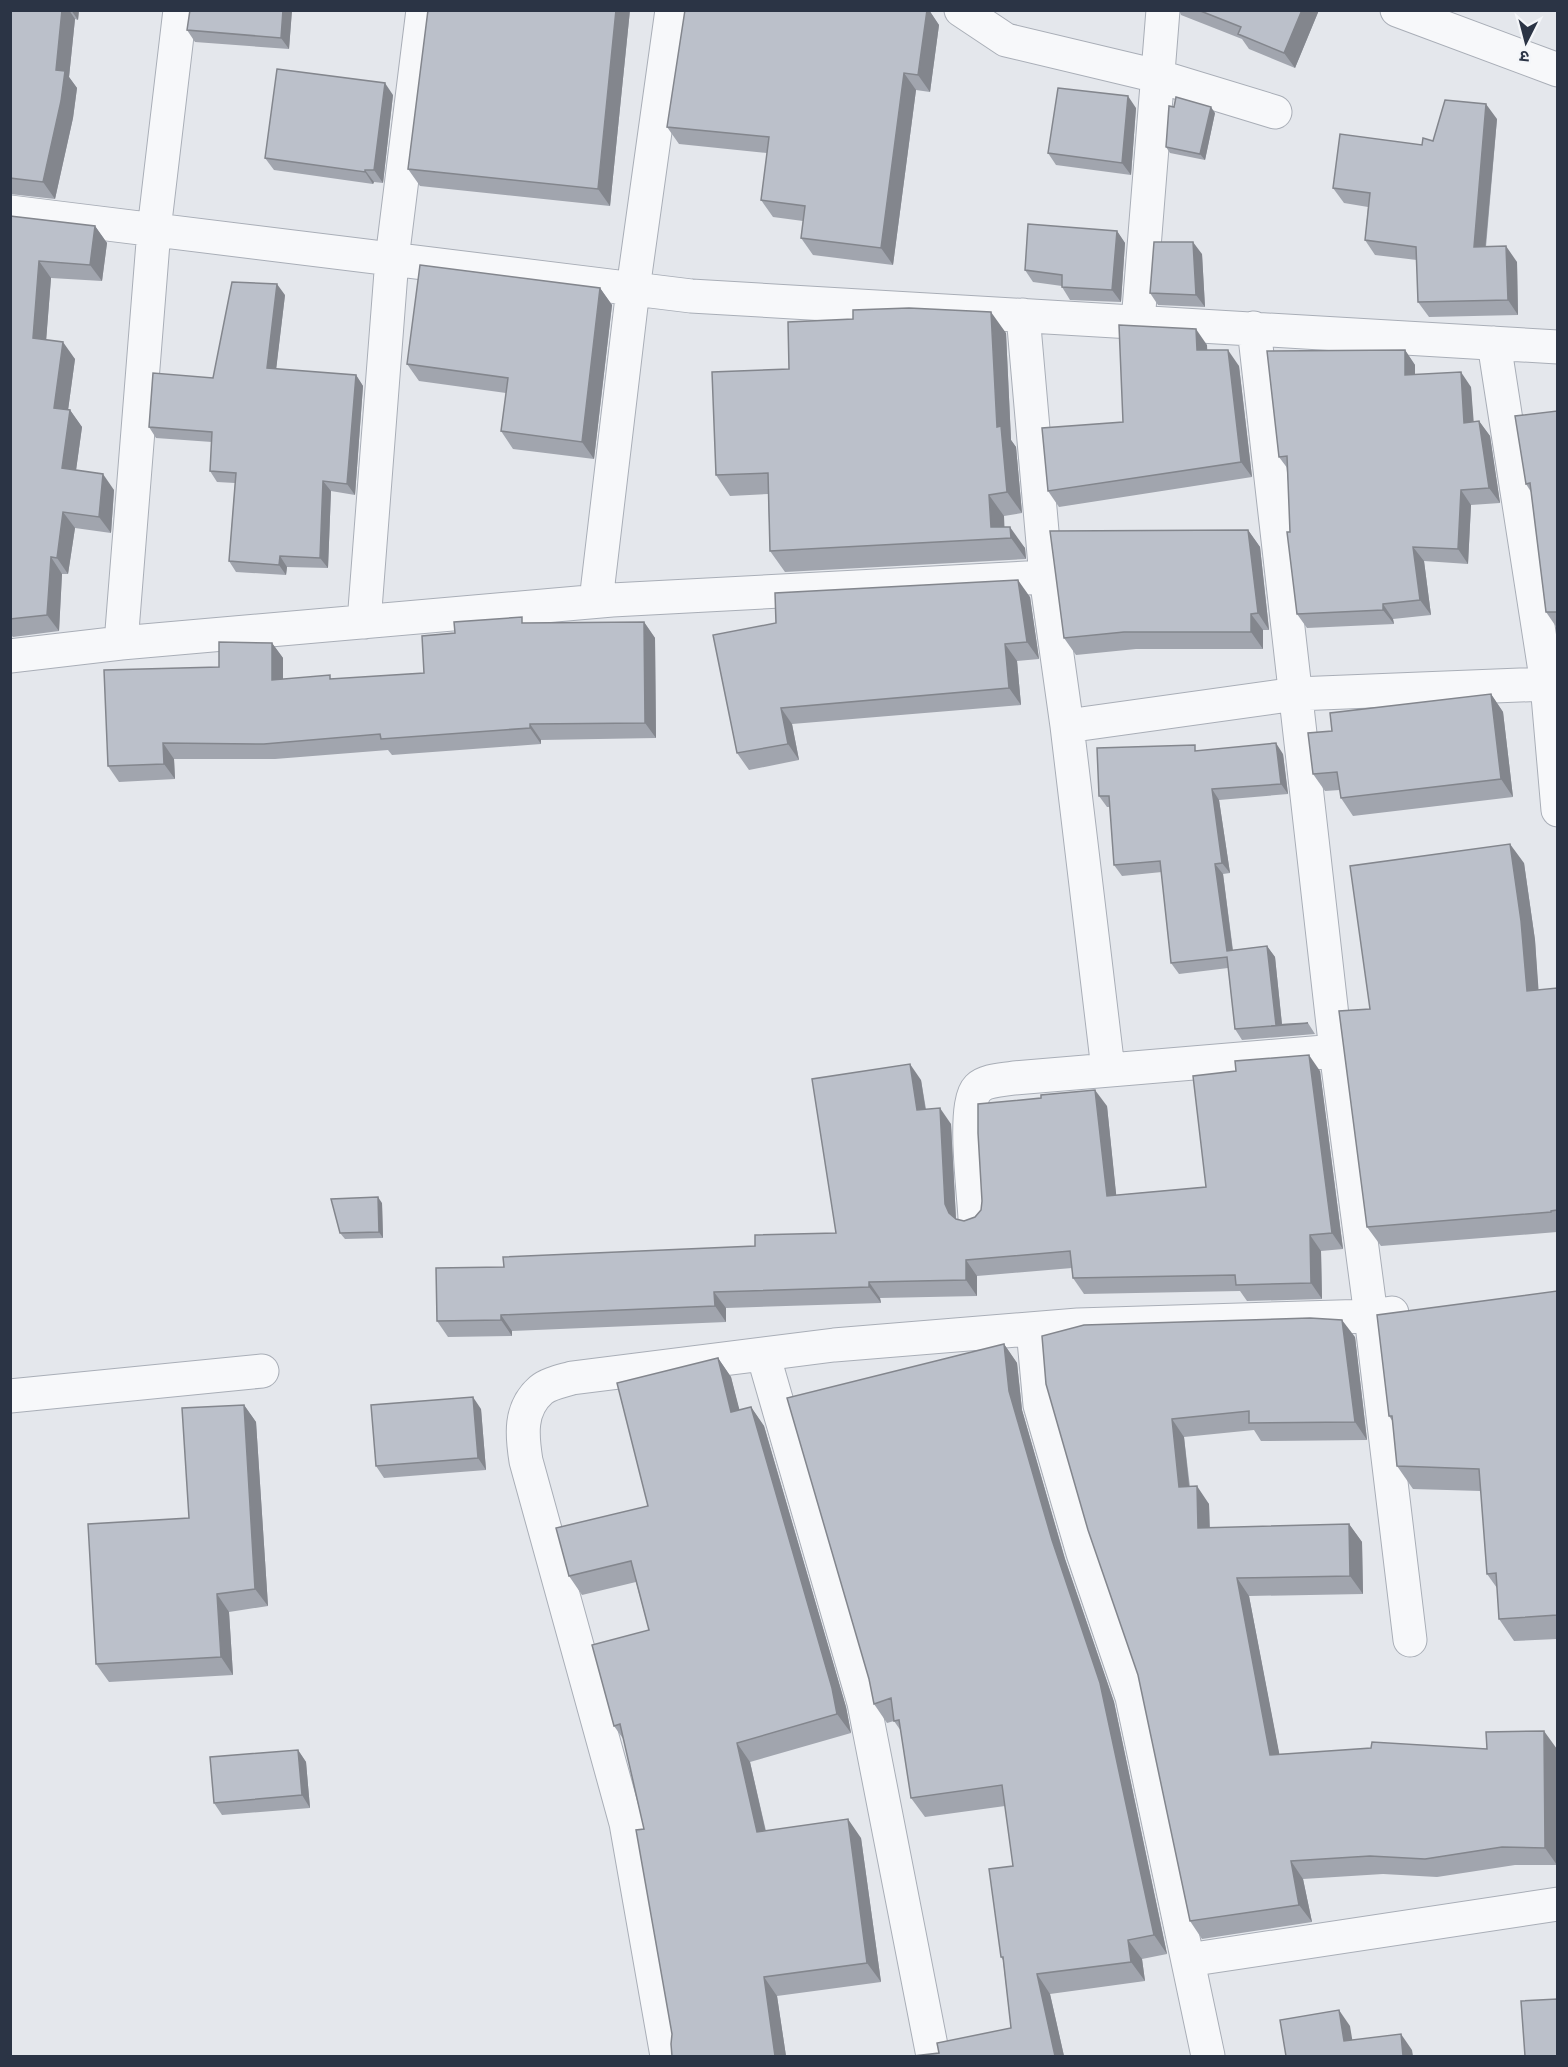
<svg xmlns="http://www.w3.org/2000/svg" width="1568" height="2067" font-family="'DM Sans','Noto Sans Devanagari',sans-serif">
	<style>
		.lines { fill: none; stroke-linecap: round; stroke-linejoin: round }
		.street-casing { stroke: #a9aeb7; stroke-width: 35 }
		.street { stroke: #f7f8fa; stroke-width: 33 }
		.wall { fill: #a1a5ae }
		.shaded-wall { fill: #83868d }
		.building { fill: #bbc0ca; stroke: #83868d; stroke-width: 1.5 }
	</style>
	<rect width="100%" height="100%" fill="#e4e7ec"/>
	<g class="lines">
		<g class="street-casing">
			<path id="street" d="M 180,10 L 154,230 L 121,643 L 612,600 L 1046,577 L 1067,726 L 1108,1069
				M 961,10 L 1006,40 L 1157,76 L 1275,112
				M 1397,10 L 1558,70
				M 10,212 L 691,296 L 1558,347
				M 1023,315 L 1046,577
				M 1138,322 L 1163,10
				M 1254,328 L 1336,1051
				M 1494,343 L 1547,684 L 1558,810
				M 596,601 L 633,289 L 672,10
				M 364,622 L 392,259 L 423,10
				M 10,656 L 121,643
				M 1067,726 L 1296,694 L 1547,684
				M 1392,1313 L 1371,1316 L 1410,1640
				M 1033,1329 L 1040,1405 L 1083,1553 L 1132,1697 L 1208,2056
				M 763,1354 L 864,1703 L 933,2056
				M 10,1396 L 262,1371
				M 1188,1960 L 1558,1904
				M 667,2056 L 626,1823 L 526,1461 C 522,1436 519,1409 541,1390 C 548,1384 562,1381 572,1378 L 834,1345 L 1078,1325 L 1371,1316 L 1336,1051 L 1014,1078 C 1003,1080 986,1080 978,1088 C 962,1104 974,1193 975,1218"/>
		</g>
		<use href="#street" class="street"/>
	</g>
	<path class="wall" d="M 10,10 L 79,10 L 78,20 L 75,19 L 69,77 L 77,88 L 73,118 L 55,199 L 10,194 Z
		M 190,10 L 292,10 L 289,49 L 195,42 L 187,30 Z
		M 428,10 L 630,10 L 610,206 L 420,186 L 408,169 Z
		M 685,10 L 929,10 L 939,25 L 930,92 L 916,90 L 893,265 L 813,255 L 801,238 L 803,221 L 773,217 L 761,200 L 767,153 L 679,144 L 667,127 Z
		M 1179,10 L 1319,10 L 1295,68 L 1249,49 L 1242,39 L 1181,15 Z
		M 393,95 L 383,183 L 374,182 L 373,184 L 274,170 L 265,158 Z
		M 1136,108 L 1131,175 L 1056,165 L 1048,153 Z
		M 1215,113 L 1205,160 L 1170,153 L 1166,147 Z
		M 1497,119 L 1486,247 L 1517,262 L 1518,315 L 1429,317 L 1418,302 L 1417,260 L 1375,255 L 1365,240 L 1368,207 L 1344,203 L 1333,188 L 1433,141 Z
		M 10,216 L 95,226 L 107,243 L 102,281 L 51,278 L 46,340 L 75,359 L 68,410 L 70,410 L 82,427 L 76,470 L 114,490 L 111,533 L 75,528 L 68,574 L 62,574 L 59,631 L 13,637 L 10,634 Z
		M 1117,231 L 1125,243 L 1121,302 L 1070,300 L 1062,287 L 1062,286 L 1033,282 L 1025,270 Z
		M 1202,254 L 1205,307 L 1158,305 L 1150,293 Z
		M 600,288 L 612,305 L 594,459 L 513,449 L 501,431 L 506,393 L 419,381 L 407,364 Z
		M 285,295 L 276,369 L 356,375 L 363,386 L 355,495 L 331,491 L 328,568 L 287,567 L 286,575 L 236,572 L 229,561 L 235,483 L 217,482 L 210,471 L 212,442 L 156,438 L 149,427 L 213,378 Z
		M 1006,333 L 1011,440 L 1016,447 L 1022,513 L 1004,516 L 1004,527 L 1025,548 L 1026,559 L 785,572 L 770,551 L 768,494 L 730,496 L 716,475 L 789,369 Z
		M 1207,345 L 1207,350 L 1239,366 L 1252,477 L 1059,507 L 1048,491 Z
		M 1405,350 L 1415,365 L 1415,375 L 1471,387 L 1473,422 L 1479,421 L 1490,436 L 1500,503 L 1471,505 L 1468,564 L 1424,561 L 1431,615 L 1393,619 L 1394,624 L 1307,628 L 1297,614 L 1290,532 L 1288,469 L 1279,457 Z
		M 1557,411 L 1557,628 L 1546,612 L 1531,492 L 1526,484 Z
		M 1248,530 L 1260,547 L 1269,630 L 1263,630 L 1263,649 L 1136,649 L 1076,655 L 1064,638 Z
		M 1030,597 L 1039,659 L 1017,661 L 1021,705 L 792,724 L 799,760 L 749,770 L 737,753 L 713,635 Z
		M 644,622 L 655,638 L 656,738 L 541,740 L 541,744 L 392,755 L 388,750 L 275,759 L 174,759 L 175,779 L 119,782 L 108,766 L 219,667 L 272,643 L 283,658 L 283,679 L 333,679 L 424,673 L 455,633 L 526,623 Z
		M 1491,694 L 1503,712 L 1513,797 L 1353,816 L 1341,798 L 1340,790 L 1325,791 L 1313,774 L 1332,731 Z
		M 1199,751 L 1283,754 L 1288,794 L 1219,800 L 1230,873 L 1223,874 L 1233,950 L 1267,946 L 1275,957 L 1282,1024 L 1308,1023 L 1315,1034 L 1242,1040 L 1235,1029 L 1228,968 L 1179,974 L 1171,963 L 1162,872 L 1122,876 L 1114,865 L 1110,807 L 1107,807 L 1099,796 Z
		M 1524,863 L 1535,940 L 1538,990 L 1557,988 L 1557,1232 L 1381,1246 L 1367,1227 L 1370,1009 Z
		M 1320,1071 L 1343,1249 L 1321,1251 L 1322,1299 L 1247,1301 L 1240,1291 L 1084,1294 L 1073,1278 L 1072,1268 L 977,1276 L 977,1296 L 880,1298 L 881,1303 L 726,1308 L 726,1322 L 512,1331 L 512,1336 L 448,1337 L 437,1321 L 504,1267 L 755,1246 L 836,1233 L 921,1080 L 926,1109 L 951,1124 L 956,1219 L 964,1221 L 975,1217 L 1107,1106 L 1116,1195 L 1206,1187 Z
		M 382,1203 L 383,1238 L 345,1239 L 340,1233 Z
		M 1557,1292 L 1557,1639 L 1514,1641 L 1499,1619 L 1497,1588 L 1487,1574 L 1481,1491 L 1413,1489 L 1397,1466 L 1393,1422 L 1389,1416 Z
		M 1084,1325 L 1355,1337 L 1367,1440 L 1261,1441 L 1254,1430 L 1184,1437 L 1190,1487 L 1209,1504 L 1210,1528 L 1349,1524 L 1362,1542 L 1363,1594 L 1249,1596 L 1279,1754 L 1487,1749 L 1557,1749 L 1557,1865 L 1515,1865 L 1437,1877 L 1383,1874 L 1303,1879 L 1312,1922 L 1202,1939 L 1190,1921 Z
		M 1004,1344 L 1017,1363 L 1022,1410 L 1065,1559 L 1114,1702 L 1167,1954 L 1142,1959 L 1145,1981 L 1050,1994 L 1064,2056 L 913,2056 L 939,2053 L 1011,2028 L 1003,1960 L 1001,1957 L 1013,1866 L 1005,1806 L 925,1817 L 911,1798 L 901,1731 L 894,1721 L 887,1723 L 874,1704 Z
		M 718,1358 L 731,1377 L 739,1410 L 751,1407 L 764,1426 L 846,1707 L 851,1733 L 750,1762 L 766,1831 L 861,1838 L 881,1982 L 777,1996 L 786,2056 L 672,2056 L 672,2034 L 644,1829 L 624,1740 L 614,1726 L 649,1630 L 636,1582 L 582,1595 L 569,1576 L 648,1506 Z
		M 244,1405 L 256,1422 L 268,1606 L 229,1612 L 233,1675 L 109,1682 L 96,1664 L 189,1518 Z
		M 481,1409 L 486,1470 L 384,1478 L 376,1466 Z
		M 298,1750 L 306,1762 L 310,1808 L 222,1815 L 214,1803 Z"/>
	<path class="shaded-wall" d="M 62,10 L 69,10 L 75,19 L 69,77 L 77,88 L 73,118 L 55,199 L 43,182 Z
		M 71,10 L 79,10 L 78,20 Z
		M 283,10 L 292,10 L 289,49 L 281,38 Z
		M 616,10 L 630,10 L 610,206 L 598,189 Z
		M 927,10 L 929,10 L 939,25 L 930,92 L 918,75 Z
		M 1302,10 L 1319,10 L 1295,68 L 1284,53 Z
		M 904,73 L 916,90 L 893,265 L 881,248 Z
		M 385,83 L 393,95 L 383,183 L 374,170 Z
		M 1128,96 L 1136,108 L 1131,175 L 1122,163 Z
		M 1486,104 L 1497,119 L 1484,262 L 1474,247 Z
		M 1211,107 L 1215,113 L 1205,160 L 1200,154 Z
		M 365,170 L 374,182 L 373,184 L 365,172 Z
		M 95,226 L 107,243 L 102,281 L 90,265 Z
		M 1117,231 L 1125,243 L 1121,302 L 1112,290 Z
		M 1193,242 L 1202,254 L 1205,307 L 1196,295 Z
		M 1506,246 L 1517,262 L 1518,315 L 1508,300 Z
		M 39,261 L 51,278 L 45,355 L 33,338 Z
		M 277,284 L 285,295 L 275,379 L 267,368 Z
		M 600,288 L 612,305 L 594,459 L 582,442 Z
		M 991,312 L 1006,333 L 1011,440 L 1016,447 L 1022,513 L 1007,492 L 997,427 Z
		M 1196,329 L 1207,345 L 1208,366 L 1197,350 Z
		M 63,342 L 75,359 L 66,425 L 54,408 Z
		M 1228,350 L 1239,366 L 1252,477 L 1241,462 Z
		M 1405,350 L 1415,365 L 1415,390 L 1405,375 Z
		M 1461,372 L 1471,387 L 1475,438 L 1464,423 Z
		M 356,375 L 363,386 L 355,495 L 347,484 Z
		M 70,410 L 82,427 L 74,485 L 62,468 Z
		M 1479,421 L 1490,436 L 1500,503 L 1489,488 Z
		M 103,474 L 114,490 L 111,533 L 99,517 Z
		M 323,481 L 331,491 L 328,568 L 320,558 Z
		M 1461,490 L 1471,505 L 1468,564 L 1458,549 Z
		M 989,495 L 1004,516 L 1005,539 L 991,527 Z
		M 63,512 L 75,528 L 68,574 L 57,558 Z
		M 1010,527 L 1025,548 L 1026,559 L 1011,538 Z
		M 1248,530 L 1260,547 L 1269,630 L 1258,613 Z
		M 1413,547 L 1424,561 L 1431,615 L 1420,600 Z
		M 280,556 L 287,567 L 286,575 L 279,565 Z
		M 51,557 L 62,574 L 59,631 L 47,615 Z
		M 1018,580 L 1030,597 L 1039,659 L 1027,642 Z
		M 1383,604 L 1393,619 L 1394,624 L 1383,610 Z
		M 1251,614 L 1263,630 L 1263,649 L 1251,632 Z
		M 644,622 L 655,638 L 656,738 L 645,723 Z
		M 272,643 L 283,658 L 283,696 L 272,680 Z
		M 1005,644 L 1017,661 L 1021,705 L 1009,688 Z
		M 1491,694 L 1503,712 L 1513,797 L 1501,779 Z
		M 781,708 L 792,724 L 799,760 L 788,744 Z
		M 530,724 L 541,740 L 541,744 L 530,728 Z
		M 163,743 L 174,759 L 175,779 L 164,764 Z
		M 1276,743 L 1283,754 L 1288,794 L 1281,784 Z
		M 1212,789 L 1219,800 L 1230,873 L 1222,863 Z
		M 1510,844 L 1524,863 L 1535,940 L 1540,1010 L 1527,991 Z
		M 1215,864 L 1223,874 L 1234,961 L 1227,951 Z
		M 1267,946 L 1275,957 L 1282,1025 L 1276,1025 Z
		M 1309,1055 L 1320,1071 L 1343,1249 L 1332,1233 Z
		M 910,1064 L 921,1080 L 928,1126 L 917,1110 Z
		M 1095,1090 L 1107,1106 L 1118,1212 L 1107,1196 Z
		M 940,1108 L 951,1124 L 956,1220 L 949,1213 L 945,1204 Z
		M 378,1197 L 382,1203 L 383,1238 L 379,1232 Z
		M 1310,1235 L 1321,1251 L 1322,1299 L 1311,1283 Z
		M 966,1260 L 977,1276 L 977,1296 L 966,1280 Z
		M 869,1282 L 880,1298 L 881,1303 L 869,1287 Z
		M 714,1292 L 726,1308 L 726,1322 L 715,1306 Z
		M 501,1315 L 512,1331 L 512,1336 L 501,1320 Z
		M 1342,1320 L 1355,1337 L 1367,1440 L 1355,1422 Z
		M 1004,1344 L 1017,1363 L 1022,1410 L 1065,1559 L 1114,1702 L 1167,1954 L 1154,1935 L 1052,1540 L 1009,1391 Z
		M 718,1358 L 731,1377 L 745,1431 L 731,1412 Z
		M 473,1397 L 481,1409 L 486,1470 L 478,1458 Z
		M 244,1405 L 256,1422 L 268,1606 L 255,1589 Z
		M 751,1407 L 764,1426 L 846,1707 L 851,1733 L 837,1714 Z
		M 1172,1419 L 1184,1437 L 1191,1505 L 1179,1487 Z
		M 1197,1486 L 1209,1504 L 1210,1546 L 1198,1528 Z
		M 1349,1524 L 1362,1542 L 1363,1594 L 1350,1576 Z
		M 1237,1578 L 1249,1596 L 1283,1773 L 1270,1755 Z
		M 217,1594 L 229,1612 L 233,1675 L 221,1657 Z
		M 1544,1731 L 1557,1749 L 1557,1865 L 1545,1848 Z
		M 737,1743 L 750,1762 L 770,1851 L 757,1832 Z
		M 298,1750 L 306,1762 L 310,1808 L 302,1795 Z
		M 848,1819 L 861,1838 L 881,1982 L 867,1963 Z
		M 1291,1861 L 1303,1879 L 1312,1922 L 1299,1905 Z
		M 1128,1940 L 1142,1959 L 1145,1981 L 1131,1962 Z
		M 1037,1974 L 1050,1994 L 1064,2056 L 1055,2056 Z
		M 764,1977 L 777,1996 L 786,2056 L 775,2056 Z
		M 1339,2010 L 1350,2026 L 1355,2056 L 1344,2041 Z
		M 1401,2034 L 1412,2050 L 1413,2056 L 1403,2056 Z"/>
	<path class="building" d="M 10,10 L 62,10 L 56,70 L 65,71 L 61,101 L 43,182 L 10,178 Z
		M 190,10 L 283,10 L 281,38 L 187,30 Z
		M 428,10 L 616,10 L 598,189 L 408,169 Z
		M 685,10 L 927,10 L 918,75 L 904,73 L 881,248 L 801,238 L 805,206 L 761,200 L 769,137 L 667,127 Z
		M 1198,10 L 1302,10 L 1284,53 L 1238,34 L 1241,27 Z
		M 277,69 L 385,83 L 374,170 L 365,170 L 365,172 L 265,158 Z
		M 1058,88 L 1128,96 L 1122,163 L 1048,153 Z
		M 1176,97 L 1211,107 L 1200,154 L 1166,147 L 1169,106 L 1174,107 Z
		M 1445,100 L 1486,104 L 1474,247 L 1506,246 L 1508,300 L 1418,302 L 1416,247 L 1365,240 L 1370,193 L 1333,188 L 1340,134 L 1422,145 L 1423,138 L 1433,141 Z
		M 10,216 L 95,226 L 90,265 L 39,261 L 33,338 L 63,342 L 54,408 L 70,410 L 62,468 L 103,474 L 99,517 L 63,512 L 57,558 L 51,557 L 47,615 L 10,619 Z
		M 1028,224 L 1117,231 L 1112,290 L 1062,287 L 1062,275 L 1025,270 Z
		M 1154,242 L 1193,242 L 1196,295 L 1150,293 Z
		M 420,265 L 600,288 L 582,442 L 501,431 L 508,378 L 407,364 Z
		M 232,282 L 277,284 L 267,368 L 356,375 L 347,484 L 323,481 L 320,558 L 280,556 L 279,565 L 229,561 L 236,473 L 210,471 L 212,432 L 149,427 L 153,373 L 213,378 Z
		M 909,308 L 991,312 L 997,427 L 1001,426 L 1007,492 L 989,495 L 991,527 L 1010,527 L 1011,538 L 770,551 L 768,473 L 716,475 L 712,372 L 789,369 L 788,322 L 853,319 L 853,310 Z
		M 1119,325 L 1196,329 L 1197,350 L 1228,350 L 1241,462 L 1048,491 L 1042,428 L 1123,422 Z
		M 1405,350 L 1405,375 L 1461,372 L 1464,423 L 1479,421 L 1489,488 L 1461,490 L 1458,549 L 1413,547 L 1420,600 L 1383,604 L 1383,610 L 1297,614 L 1287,532 L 1290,532 L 1287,456 L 1279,457 L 1267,351 Z
		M 1557,411 L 1557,612 L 1546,612 L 1530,483 L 1526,484 L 1515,416 Z
		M 1248,530 L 1258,613 L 1251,614 L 1251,632 L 1124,632 L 1064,638 L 1050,531 Z
		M 1018,580 L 1027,642 L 1005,644 L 1009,688 L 781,708 L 788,744 L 737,753 L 713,635 L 776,623 L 775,593 Z
		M 522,617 L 522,623 L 644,622 L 645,723 L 530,724 L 530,728 L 381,739 L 380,734 L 264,744 L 163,743 L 164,764 L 108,766 L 104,670 L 219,667 L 219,642 L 272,643 L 272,680 L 330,675 L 330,679 L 424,673 L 422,636 L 455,633 L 454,622 Z
		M 1491,694 L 1501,779 L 1341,798 L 1337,772 L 1313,774 L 1308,733 L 1332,731 L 1330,713 Z
		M 1276,743 L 1281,784 L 1212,789 L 1222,863 L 1215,864 L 1227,951 L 1267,946 L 1276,1025 L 1308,1023 L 1235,1029 L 1227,957 L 1171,963 L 1160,861 L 1114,865 L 1109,796 L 1099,796 L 1097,748 L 1195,745 L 1195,751 Z
		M 1510,844 L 1521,921 L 1527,991 L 1557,988 L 1557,1210 L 1551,1211 L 1551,1212 L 1367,1227 L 1339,1011 L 1370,1009 L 1350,866 Z
		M 1309,1055 L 1332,1233 L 1310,1235 L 1311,1283 L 1236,1285 L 1235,1275 L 1073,1278 L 1070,1251 L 966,1260 L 966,1280 L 869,1282 L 869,1287 L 714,1292 L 715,1306 L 501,1315 L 501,1320 L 437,1321 L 436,1268 L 504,1267 L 503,1257 L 755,1246 L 755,1235 L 836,1233 L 812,1079 L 910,1064 L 917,1110 L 940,1108 L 945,1204 L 949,1213 L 956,1219 L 964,1221 L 975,1217 L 981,1210 L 982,1201 L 978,1133 L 978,1104 L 1041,1098 L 1041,1095 L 1095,1090 L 1107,1196 L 1206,1187 L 1193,1076 L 1236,1071 L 1235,1061 Z
		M 378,1197 L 379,1232 L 340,1233 L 331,1199 Z
		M 1557,1291 L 1557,1615 L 1499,1619 L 1496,1573 L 1487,1574 L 1479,1469 L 1397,1466 L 1392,1416 L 1389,1416 L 1377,1315 Z
		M 1310,1318 L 1342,1320 L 1355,1422 L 1249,1423 L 1249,1411 L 1172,1419 L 1179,1487 L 1197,1486 L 1198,1528 L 1349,1524 L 1350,1576 L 1237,1578 L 1270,1755 L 1371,1748 L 1372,1742 L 1487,1749 L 1486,1732 L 1544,1731 L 1545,1848 L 1502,1847 L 1425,1859 L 1370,1856 L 1291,1861 L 1299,1905 L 1190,1921 L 1138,1675 L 1088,1530 L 1046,1384 L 1042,1336 L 1084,1325 Z
		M 1004,1344 L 1009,1391 L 1052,1540 L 1100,1683 L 1154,1935 L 1128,1940 L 1131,1962 L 1037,1974 L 1055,2056 L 913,2056 L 939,2053 L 937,2043 L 1011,2028 L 1003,1957 L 1001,1957 L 989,1869 L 1013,1866 L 1002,1785 L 911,1798 L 899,1720 L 894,1721 L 891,1698 L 874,1704 L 869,1679 L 787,1398 Z
		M 718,1358 L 731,1412 L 751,1407 L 832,1688 L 837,1714 L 737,1743 L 757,1832 L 848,1819 L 867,1963 L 764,1977 L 775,2056 L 672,2056 L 671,2044 L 672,2034 L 636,1830 L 644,1829 L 620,1724 L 614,1726 L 592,1645 L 649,1630 L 631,1561 L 569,1576 L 556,1528 L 648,1506 L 617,1383 Z
		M 473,1397 L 478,1458 L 376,1466 L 371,1405 Z
		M 244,1405 L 255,1589 L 217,1594 L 221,1657 L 96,1664 L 88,1524 L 189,1518 L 182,1408 Z
		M 298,1750 L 302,1795 L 214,1803 L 210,1757 Z
		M 1557,1999 L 1557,2056 L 1525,2056 L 1521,2001 Z
		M 1339,2010 L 1344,2041 L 1401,2034 L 1403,2056 L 1286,2056 L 1280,2020 Z"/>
	<rect width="1568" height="2067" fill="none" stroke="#2b3445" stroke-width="24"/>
	<g transform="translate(1526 42) rotate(186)" stroke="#f4f6f9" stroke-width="4.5" paint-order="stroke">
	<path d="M0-4.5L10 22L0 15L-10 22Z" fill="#2b3445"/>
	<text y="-9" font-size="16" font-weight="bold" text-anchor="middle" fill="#2b3445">उ</text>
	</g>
</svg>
